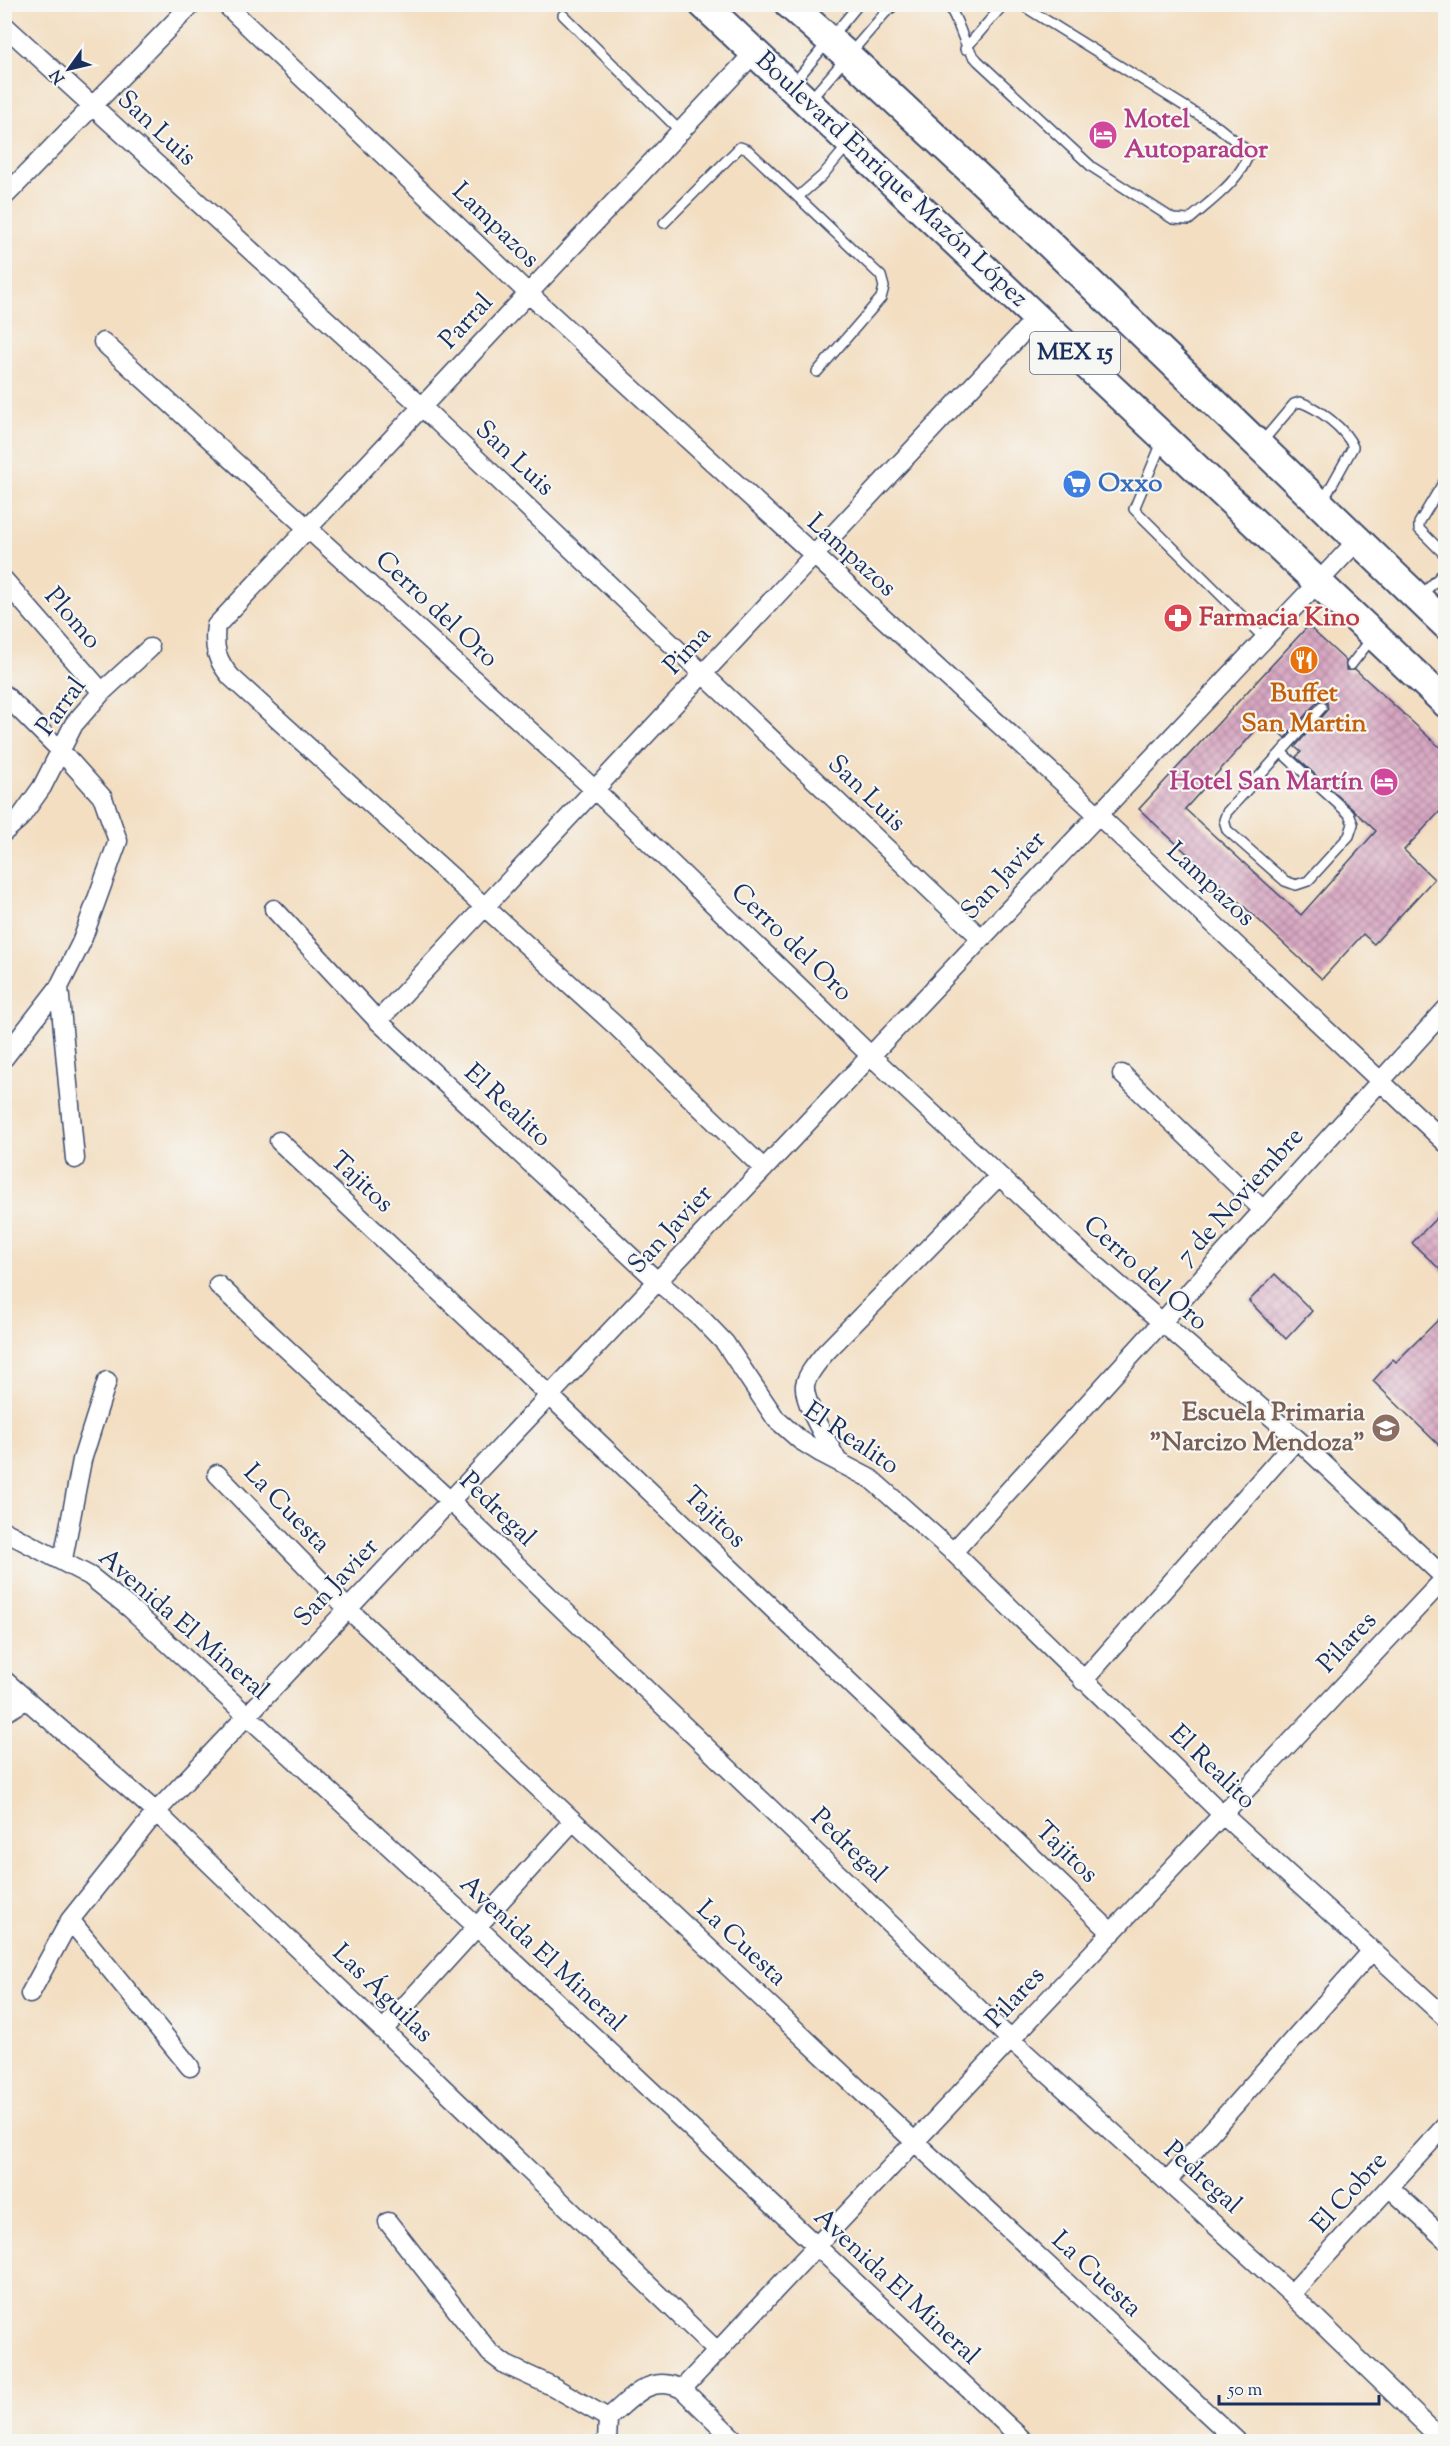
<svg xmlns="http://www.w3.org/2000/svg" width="1450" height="2446" font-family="'Sorts Mill Goudy',serif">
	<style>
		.building { fill: url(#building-cross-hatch); fill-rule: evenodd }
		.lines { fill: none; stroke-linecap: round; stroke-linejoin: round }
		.service-casing { stroke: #3b496d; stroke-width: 12 }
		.minor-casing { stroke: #3b496d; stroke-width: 21 }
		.primary-casing { stroke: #3b496d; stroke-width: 32 }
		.service { stroke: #fff; stroke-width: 9 }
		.minor { stroke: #fff; stroke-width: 18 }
		.primary { stroke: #fff; stroke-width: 28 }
		.labels { text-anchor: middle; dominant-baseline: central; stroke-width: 4.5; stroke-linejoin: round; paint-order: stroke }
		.shield { fill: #f6f6f2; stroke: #5d6b8a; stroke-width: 1.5 }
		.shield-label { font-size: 24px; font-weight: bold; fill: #1b2f5e }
		.hotel-label { font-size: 26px; font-weight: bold; fill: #b23c85; stroke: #f6f6f2; text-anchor: start }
		.street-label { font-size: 26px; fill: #1b2f5e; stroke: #f6f6f2 }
		.shop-label { font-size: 26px; font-weight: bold; fill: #366cbe; stroke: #f6f6f2; text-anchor: start }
		.health-label { font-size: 26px; font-weight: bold; fill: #be3a42; stroke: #f6f6f2; text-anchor: start }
		.food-label { font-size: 26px; font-weight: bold; fill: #c56008; stroke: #f6f6f2 }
		.education-label { font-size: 26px; font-weight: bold; fill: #785e54; stroke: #f6f6f2; text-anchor: end }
	</style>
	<defs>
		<pattern id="building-cross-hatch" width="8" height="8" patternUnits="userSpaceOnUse" patternTransform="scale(1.5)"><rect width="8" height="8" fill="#d8a7c1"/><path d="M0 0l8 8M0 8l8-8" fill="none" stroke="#ae88a0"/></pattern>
	</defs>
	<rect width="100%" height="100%" fill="#f6f6f2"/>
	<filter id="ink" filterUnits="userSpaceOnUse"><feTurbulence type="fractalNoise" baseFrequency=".0167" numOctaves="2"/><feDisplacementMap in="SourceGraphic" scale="12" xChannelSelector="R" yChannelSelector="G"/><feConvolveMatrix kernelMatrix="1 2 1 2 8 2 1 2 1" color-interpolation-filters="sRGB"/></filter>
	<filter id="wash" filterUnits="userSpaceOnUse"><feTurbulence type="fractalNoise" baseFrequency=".008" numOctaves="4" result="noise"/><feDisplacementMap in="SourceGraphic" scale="24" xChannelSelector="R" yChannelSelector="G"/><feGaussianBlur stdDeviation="1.35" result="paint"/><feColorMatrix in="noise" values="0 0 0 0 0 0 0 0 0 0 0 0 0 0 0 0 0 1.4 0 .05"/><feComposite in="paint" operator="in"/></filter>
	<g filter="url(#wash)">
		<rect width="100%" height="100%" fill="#f3dec1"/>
		<g id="blocks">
			<path class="building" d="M 1308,626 L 1346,661 L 1346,670 L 1356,670 L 1446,753 L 1446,805 L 1404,850 L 1434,879 L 1374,944 L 1363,934 L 1322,979 L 1139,809 ZM 1323,700 L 1327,702 L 1328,709 L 1295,747 L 1301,752 L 1296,757 L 1376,831 L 1301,915 L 1185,809 L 1265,720 L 1285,738 L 1317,702 Z
				M 1446,1208 L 1446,1275 L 1412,1243 Z
				M 1275,1274 L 1312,1311 L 1286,1339 L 1249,1301 Z
				M 1446,1312 L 1446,1452 L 1373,1381 L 1393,1359 L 1396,1362 Z"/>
		</g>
	</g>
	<g filter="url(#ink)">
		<use href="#blocks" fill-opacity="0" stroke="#3b496d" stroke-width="1.5"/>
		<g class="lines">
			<g class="service-casing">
				<path id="service" d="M 947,4 C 962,23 960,43 978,61 L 1092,167 L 1173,219 L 1189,220 C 1209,202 1242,180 1249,152 L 1218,127 L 1020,4
					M 563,15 L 681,132
					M 965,49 L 1004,4
					M 793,84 L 859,4
					M 810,100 L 885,13 L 896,4
					M 799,196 L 822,176 L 849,144
					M 664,223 L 740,147 L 748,150 L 881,276 L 884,287 L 881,298 L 817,372
					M 1163,440 L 1134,509 L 1264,638
					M 1261,443 L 1294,404 L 1300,402 C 1318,408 1346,429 1353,447 L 1323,501
					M 1446,478 L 1419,523 L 1419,529 L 1446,556
					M 1420,597 L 1446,570
					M 1351,665 L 1372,638
					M 1281,752 L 1349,814 L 1353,824 L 1349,836 L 1308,881 L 1296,885 L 1285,881 L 1227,830 L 1224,820 L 1227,812 L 1322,707"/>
			</g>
			<g class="minor-casing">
				<path id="minor" d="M 225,4 L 529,294 L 1097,814 L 1446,1143
					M 4,25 L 422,407 L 981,938
					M 755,52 L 216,626 C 213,648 217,661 231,677 L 616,1026 L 764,1169
					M 4,197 L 192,4
					M 103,342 L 595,790 L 870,1055 L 1083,1254 L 1297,1439 L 1446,1579
					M 4,580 L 102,692
					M 4,694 L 60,750 L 103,798 L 118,841 L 81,943 L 59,987 L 4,1058
					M 4,832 L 20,818 L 42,787 L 74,724 L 102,692 L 150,648
					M 274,909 L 378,1021 L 657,1281 L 700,1317 L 725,1343 L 776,1419 L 800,1440 L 821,1453 L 871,1479 L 953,1552 L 1221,1813 L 1446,2018
					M 59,987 L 75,1159
					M 378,1021 L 1037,317
					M 1122,1074 L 1263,1210
					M 279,1141 L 549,1395 L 1112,1933
					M 218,1285 L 450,1501 L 1012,2041 L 1291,2294 L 1444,2442
					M 837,1460 C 828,1443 803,1403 805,1385 C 807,1374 818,1362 825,1353 L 999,1176
					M 217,1474 L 348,1609 L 915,2142 L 1238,2442
					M 4,1531 L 90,1576 L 131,1609 L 476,1926 L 1025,2442
					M 953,1552 L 1446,1009
					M 63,1559 L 82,1460 L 107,1381
					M 4,1680 L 156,1812 L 718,2352
					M 1083,1681 L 1297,1439
					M 4,1713 L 26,1700
					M 70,1920 L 190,2067
					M 30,1994 L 70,1920 L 156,1812 L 1357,541
					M 383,2030 L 573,1821
					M 1168,2180 L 1371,1952
					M 1389,2187 L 1446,2240
					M 388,2222 L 490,2353 L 506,2365 L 552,2386 L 608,2418
					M 1291,2294 L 1446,2125
					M 682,2389 L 737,2442
					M 608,2418 C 632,2398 650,2373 682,2389 L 1446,1577
					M 607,2442 L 608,2418"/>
			</g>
			<g class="primary-casing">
				<path id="primary" d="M 703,4 L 1446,703
					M 789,4 L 849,57 L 1038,233 L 1446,625"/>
			</g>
			<use href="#service" class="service"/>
			<use href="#minor" class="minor"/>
			<use href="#primary" class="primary"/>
		</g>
	</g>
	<defs>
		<g id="hotel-disc" transform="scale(1.5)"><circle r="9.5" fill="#d1479c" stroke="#f6f6f2"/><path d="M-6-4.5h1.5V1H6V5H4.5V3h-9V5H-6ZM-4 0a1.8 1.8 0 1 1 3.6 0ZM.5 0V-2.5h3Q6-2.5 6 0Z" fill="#fff"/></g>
		<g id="supermarket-disc" transform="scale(1.5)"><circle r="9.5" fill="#3f7fe0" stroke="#f6f6f2"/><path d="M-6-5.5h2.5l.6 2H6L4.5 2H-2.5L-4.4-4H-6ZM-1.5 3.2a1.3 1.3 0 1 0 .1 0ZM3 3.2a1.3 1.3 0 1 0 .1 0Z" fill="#fff"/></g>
		<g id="pharmacy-disc" transform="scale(1.5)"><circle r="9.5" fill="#e0444e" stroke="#f6f6f2"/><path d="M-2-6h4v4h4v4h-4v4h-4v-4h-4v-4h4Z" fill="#fff"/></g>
		<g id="restaurant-disc" transform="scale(1.5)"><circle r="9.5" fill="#e8710a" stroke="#f6f6f2"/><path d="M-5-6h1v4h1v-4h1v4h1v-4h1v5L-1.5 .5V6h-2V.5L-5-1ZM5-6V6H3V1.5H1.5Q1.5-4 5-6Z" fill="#fff"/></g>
		<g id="school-disc" transform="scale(1.5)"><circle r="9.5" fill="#8d6e63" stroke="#f6f6f2"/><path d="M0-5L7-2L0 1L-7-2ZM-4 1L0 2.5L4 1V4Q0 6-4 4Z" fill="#fff"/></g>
	</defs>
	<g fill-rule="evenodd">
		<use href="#hotel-disc" x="1103" y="135"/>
		<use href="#supermarket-disc" x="1077" y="484"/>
		<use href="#pharmacy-disc" x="1178" y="618"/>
		<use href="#restaurant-disc" x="1304" y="660"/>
		<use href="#hotel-disc" x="1384" y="782"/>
		<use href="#school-disc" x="1386" y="1428"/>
	</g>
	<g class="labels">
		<rect class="shield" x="1030" y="332" width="90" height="42" rx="4.5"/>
		<g class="shield-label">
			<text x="1075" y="353">MEX 15</text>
		</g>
		<g class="hotel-label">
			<text x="1124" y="120">Motel<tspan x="1124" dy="30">Autoparador</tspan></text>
			<text x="1363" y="782" text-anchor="end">Hotel San Martín</text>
		</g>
		<g class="street-label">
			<text transform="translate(156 129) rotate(43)">San Luis</text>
			<text transform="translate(891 180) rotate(43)">Boulevard Enrique Mazón López</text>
			<text transform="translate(495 226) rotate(44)">Lampazos</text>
			<text transform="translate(467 322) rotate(-47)">Parral</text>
			<text transform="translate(514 459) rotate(43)">San Luis</text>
			<text transform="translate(851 556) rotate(42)">Lampazos</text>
			<text transform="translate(436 610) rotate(43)">Cerro del Oro</text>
			<text transform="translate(72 619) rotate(49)">Plomo</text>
			<text transform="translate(688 651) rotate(-47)">Pima</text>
			<text transform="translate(62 707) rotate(-54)">Parral</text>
			<text transform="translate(866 794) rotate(44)">San Luis</text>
			<text transform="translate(1004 876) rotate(-47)">San Javier</text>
			<text transform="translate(1210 885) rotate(43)">Lampazos</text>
			<text transform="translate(791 943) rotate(44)">Cerro del Oro</text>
			<text transform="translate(507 1106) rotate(43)">El Realito</text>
			<text transform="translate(361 1183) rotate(43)">Tajitos</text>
			<text transform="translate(1241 1197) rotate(-48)">7 de Noviembre</text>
			<text transform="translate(671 1230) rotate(-47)">San Javier</text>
			<text transform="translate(1145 1274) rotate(42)">Cerro del Oro</text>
			<text transform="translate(851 1439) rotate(34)">El Realito</text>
			<text transform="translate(286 1509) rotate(46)">La Cuesta</text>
			<text transform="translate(497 1510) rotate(44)">Pedregal</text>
			<text transform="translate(714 1518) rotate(44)">Tajitos</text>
			<text transform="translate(337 1583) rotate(-47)">San Javier</text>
			<text transform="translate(183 1625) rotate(41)">Avenida El Mineral</text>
			<text transform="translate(1348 1643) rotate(-47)">Pilares</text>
			<text transform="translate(1212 1768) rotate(44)">El Realito</text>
			<text transform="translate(848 1846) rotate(44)">Pedregal</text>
			<text transform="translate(1066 1853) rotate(44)">Tajitos</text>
			<text transform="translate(741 1944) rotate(43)">La Cuesta</text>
			<text transform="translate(542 1954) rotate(43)">Avenida El Mineral</text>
			<text transform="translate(382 1994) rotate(44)">Las Águilas</text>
			<text transform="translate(1016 1998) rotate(-47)">Pilares</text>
			<text transform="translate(1202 2178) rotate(42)">Pedregal</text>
			<text transform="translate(1350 2193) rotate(-48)">El Cobre</text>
			<text transform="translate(1096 2275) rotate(43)">La Cuesta</text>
			<text transform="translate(896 2287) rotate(43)">Avenida El Mineral</text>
		</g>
		<g class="shop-label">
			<text x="1098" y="484">Oxxo</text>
		</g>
		<g class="health-label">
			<text x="1199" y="618">Farmacia Kino</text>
		</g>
		<g class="food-label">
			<text x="1304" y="694">Buffet<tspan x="1304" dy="30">San Martin</tspan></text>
		</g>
		<g class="education-label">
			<text x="1365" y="1413">Escuela Primaria<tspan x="1365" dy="30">"Narcizo Mendoza"</tspan></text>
		</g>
	</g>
	<rect width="1450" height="2446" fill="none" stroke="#f6f6f2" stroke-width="24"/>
	<g transform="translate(69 69) rotate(236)" stroke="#f6f6f2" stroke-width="4.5" paint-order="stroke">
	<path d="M0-4.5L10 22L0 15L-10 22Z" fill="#1b2f5e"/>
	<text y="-9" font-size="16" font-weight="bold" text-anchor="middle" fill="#1b2f5e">N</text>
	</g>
	<path d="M1219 2395v9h160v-9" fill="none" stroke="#1b2f5e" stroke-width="3"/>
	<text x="1228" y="2395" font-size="18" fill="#1b2f5e" stroke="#f6f6f2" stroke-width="4.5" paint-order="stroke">50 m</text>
</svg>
